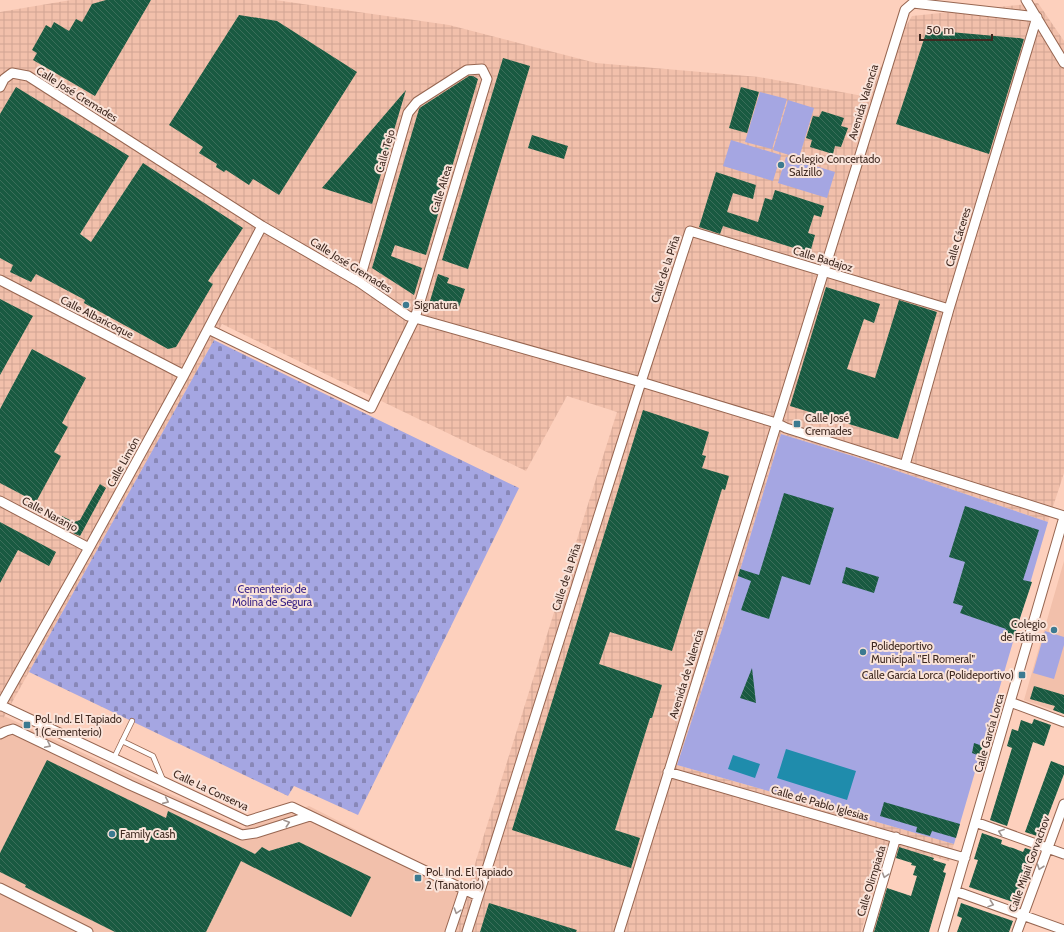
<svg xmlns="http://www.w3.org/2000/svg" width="1064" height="932" font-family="Cabin,sans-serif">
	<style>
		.built { fill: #f2c0ab }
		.industrial { fill: url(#industrial-grid) }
		.cemetery { fill: url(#cemetery-stones) }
		.park { fill: #a5a6e2 }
		.water { fill: #1f8cac }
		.building { fill: url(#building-back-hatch) }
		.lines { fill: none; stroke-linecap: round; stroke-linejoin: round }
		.lane-casing { stroke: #976651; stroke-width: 6 }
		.street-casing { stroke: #976651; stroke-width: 11 }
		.lane { stroke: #fff; stroke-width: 4.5 }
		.street { stroke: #fff; stroke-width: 9 }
		.oneway { stroke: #9f9490 }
		.poi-dot { fill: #3c7a90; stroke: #fae3d9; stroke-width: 1.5 }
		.labels { text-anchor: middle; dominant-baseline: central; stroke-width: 4; stroke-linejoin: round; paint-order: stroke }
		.street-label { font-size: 11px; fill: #3f2920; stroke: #fae3d9 }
		.poi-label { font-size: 11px; fill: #3f2920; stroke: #fae3d9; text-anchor: start }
		.park-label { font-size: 11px; fill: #321b83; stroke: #fae3d9 }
	</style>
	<defs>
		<pattern id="industrial-grid" width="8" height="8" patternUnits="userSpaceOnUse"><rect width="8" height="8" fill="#f2c0ab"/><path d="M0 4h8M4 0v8" fill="none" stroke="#d1a593"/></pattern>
		<pattern id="cemetery-stones" width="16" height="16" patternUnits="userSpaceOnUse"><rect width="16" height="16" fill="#a5a6e2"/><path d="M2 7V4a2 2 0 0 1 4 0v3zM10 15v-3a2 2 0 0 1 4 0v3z" fill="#8887b7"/></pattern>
		<pattern id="building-back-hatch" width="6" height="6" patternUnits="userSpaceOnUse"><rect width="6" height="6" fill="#195a41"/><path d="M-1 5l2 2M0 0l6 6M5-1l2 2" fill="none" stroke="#3b6e5a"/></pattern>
	</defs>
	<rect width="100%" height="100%" fill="#fdd0bd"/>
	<path class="built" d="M 1064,561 L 1064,714 L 1024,700 Z
		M 4,716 L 243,828 L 309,806 L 468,887 L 456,932 L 0,932 L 0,724 Z"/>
	<path class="industrial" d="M 71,0 L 275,0 L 449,25 L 596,63 L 759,77 L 863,96 L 912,16 L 1038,3 L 1064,41 L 1064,473 L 1048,522 L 856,457 L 781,434 L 725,620 L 677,765 L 954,844 L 949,861 L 887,845 L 861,932 L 456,932 L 473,870 L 617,412 L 567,396 L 526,471 L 222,324 L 214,340 L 0,724 L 0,12 Z"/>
	<path class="cemetery" d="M 214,340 L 519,488 L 358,815 L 294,786 L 288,796 L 29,672 Z"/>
	<path class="park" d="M 760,92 L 787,99 L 772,149 L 745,142 Z
		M 788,100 L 814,108 L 799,158 L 773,150 Z
		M 731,140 L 781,155 L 773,181 L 723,166 Z
		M 786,157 L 835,172 L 827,198 L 778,183 Z
		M 781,434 L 856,457 L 1048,522 L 954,844 L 677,765 L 725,620 Z
		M 1045,631 L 1064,637 L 1064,645 L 1054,679 L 1033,673 Z"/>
	<path class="water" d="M 786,749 L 856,771 L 847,800 L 777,778 Z
		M 733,755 L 760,764 L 755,778 L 728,769 Z"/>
	<path class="building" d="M 106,0 L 151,0 L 95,96 L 33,60 L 37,53 L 32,50 L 46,25 L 51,28 L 54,22 L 69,31 L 76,19 L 82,22 L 92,4 Z
		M 239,15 L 277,21 L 357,72 L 279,195 L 253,179 L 249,185 L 226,170 L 224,172 L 216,167 L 217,164 L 199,153 L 203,147 L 169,125 Z
		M 927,30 L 1019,38 L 1024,39 L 989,154 L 896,124 Z
		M 503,58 L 530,66 L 468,269 L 442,260 Z
		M 469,76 L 473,76 L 478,79 L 426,255 L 395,245 L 391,256 L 422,268 L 414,295 L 372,268 L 419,109 L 421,107 Z
		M 16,87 L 129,156 L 80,234 L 91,242 L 143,163 L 243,228 L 208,281 L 213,284 L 176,347 L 168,349 L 84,303 L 85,300 L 36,274 L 31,282 L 10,272 L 13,265 L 0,258 L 0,114 Z
		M 741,87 L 759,92 L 747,133 L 729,128 Z
		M 406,90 L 372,204 L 322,188 Z
		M 822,111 L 844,118 L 841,126 L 848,128 L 841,147 L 835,146 L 833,154 L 810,147 L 812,140 L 806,138 L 813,116 L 819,117 Z
		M 532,135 L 568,146 L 564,159 L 528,148 Z
		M 716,172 L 756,185 L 753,199 L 733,193 L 727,212 L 758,222 L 765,198 L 772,200 L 775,190 L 824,206 L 821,217 L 814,215 L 808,233 L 815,235 L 810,253 L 723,226 L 720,234 L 699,227 Z
		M 438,274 L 449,278 L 447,283 L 465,289 L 458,310 L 430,301 Z
		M 826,287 L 880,304 L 874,323 L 864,319 L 847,369 L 875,378 L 899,300 L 937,312 L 898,439 L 790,406 Z
		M 0,299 L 33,316 L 0,375 Z
		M 32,349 L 86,378 L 62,423 L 68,427 L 54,452 L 61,456 L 36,502 L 0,483 L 0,409 Z
		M 643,410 L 709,432 L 702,455 L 706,456 L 702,468 L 729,476 L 725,490 L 722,489 L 672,651 L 610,632 L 599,664 L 662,685 L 652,718 L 650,718 L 615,830 L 640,838 L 631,868 L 512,830 Z
		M 100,484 L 106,488 L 80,536 L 73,533 L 76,528 L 69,530 L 63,528 L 63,526 L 64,525 L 59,522 L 62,516 L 74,522 L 80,520 Z
		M 784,493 L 834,508 L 810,585 L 782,576 L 769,619 L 741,610 L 751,581 L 738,576 L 740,569 L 759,575 Z
		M 965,506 L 1039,530 L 1023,580 L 1032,582 L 1013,639 L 1004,636 L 1006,629 L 960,613 L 963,606 L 953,603 L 965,562 L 949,557 Z
		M 0,522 L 56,552 L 49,566 L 18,550 L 0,583 Z
		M 846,567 L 879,577 L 874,593 L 842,583 Z
		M 752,668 L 756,703 L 740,698 Z
		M 1034,686 L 1064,695 L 1064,714 L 1053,710 L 1055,706 L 1030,699 Z
		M 1034,719 L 1051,725 L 1044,746 L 1033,742 L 1007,826 L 990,820 L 1012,748 L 1007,746 L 1012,729 L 1018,731 L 1021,720 L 1032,724 Z
		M 974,743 L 983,746 L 980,756 L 972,753 Z
		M 47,760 L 166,818 L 168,811 L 255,854 L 262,847 L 269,851 L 299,842 L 371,877 L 351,917 L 241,861 L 206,932 L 115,932 L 25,887 L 26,885 L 0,872 L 0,853 Z
		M 1051,761 L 1064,766 L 1064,774 L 1040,837 L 1025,832 Z
		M 884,802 L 960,824 L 956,838 L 932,831 L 930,836 L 916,832 L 917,827 L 880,816 Z
		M 982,833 L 1002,840 L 1001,844 L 1009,847 L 1013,848 L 1023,852 L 1025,848 L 1038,852 L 1019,904 L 969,887 L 978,860 L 974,859 Z
		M 899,847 L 934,858 L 933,860 L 946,864 L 943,872 L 946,873 L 929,932 L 874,932 L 887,888 L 911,896 L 917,876 L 913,875 L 916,866 L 911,865 L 912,863 L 896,858 Z
		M 489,903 L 577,930 L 576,932 L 480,932 Z
		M 961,903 L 1013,921 L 1009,932 L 957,932 L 962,918 L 957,916 Z"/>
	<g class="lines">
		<g class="lane-casing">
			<path id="lane" d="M 122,741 L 153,756 L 163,780
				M 114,758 L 132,721"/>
		</g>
		<g class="street-casing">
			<path id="street" d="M 1026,0 L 1064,63
				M 0,87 L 4,79 L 12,73 L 28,76 L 262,226 L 359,282 L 408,316 L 641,382 L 776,423 L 786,428 L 1064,516
				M 0,280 L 184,375
				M 208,329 L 371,408 L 415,318 L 487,79 L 482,69 L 467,70 L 417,102 L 408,113 L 359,282
				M 905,465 L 949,309 L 1037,17
				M 0,501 L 89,548
				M 1010,702 L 1064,722
				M 0,705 L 247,821 L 292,807 L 478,896
				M 0,706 L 89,548 L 184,375 L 262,226
				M 0,734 L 6,731 L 13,729 L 130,785 L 242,835 L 256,833 L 310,816
				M 668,772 L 965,858
				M 975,822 L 1064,854
				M 0,888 L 88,932
				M 955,891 L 1064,930
				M 450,932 L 464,890
				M 467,932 L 641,382 L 690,231 L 949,309
				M 619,932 L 905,10 L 913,3 L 1037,17
				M 868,932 L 896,837
				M 943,932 L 1064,517
				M 1017,932 L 1064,804"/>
		</g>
		<use href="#lane" class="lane"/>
		<use href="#street" class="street"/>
	</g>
	<defs><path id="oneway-chevron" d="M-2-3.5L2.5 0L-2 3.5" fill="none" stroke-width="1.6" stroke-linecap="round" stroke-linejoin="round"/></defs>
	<g class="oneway">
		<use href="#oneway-chevron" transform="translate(48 745) rotate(26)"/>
		<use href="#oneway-chevron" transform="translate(166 801) rotate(24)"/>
		<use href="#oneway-chevron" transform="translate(287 823) rotate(-18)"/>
		<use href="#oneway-chevron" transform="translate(1001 832) rotate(-160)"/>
		<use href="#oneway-chevron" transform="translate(1040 867) rotate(109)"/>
		<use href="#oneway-chevron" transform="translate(885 875) rotate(107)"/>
		<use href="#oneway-chevron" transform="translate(991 904) rotate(19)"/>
		<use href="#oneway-chevron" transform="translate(457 911) rotate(108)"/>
	</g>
	<g class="poi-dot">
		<circle cx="781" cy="165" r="4"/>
		<circle cx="406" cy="305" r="4"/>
		<rect x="793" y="420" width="8" height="8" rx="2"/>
		<circle cx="1054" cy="630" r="4"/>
		<circle cx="863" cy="652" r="4"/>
		<rect x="1018" y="671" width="8" height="8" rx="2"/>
		<rect x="23" y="721" width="8" height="8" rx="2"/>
		<circle cx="112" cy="834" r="4"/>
		<rect x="414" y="874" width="8" height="8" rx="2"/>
	</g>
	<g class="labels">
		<g class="street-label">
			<text transform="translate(77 94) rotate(32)">Calle José Cremades</text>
			<text transform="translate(863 102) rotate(-73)">Avenida Valencia</text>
			<text transform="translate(385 151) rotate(-74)">Calle Tejo</text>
			<text transform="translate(441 189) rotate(-73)">Calle Altea</text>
			<text transform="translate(958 237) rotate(-73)">Calle Cáceres</text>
			<text transform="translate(823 259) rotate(17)">Calle Badajoz</text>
			<text transform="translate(351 265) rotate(32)">Calle José Cremades</text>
			<text transform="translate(665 269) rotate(-72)">Calle de la Piña</text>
			<text transform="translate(97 317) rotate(27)">Calle Albaricoque</text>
			<text transform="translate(123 462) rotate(-61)">Calle Limón</text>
			<text transform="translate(50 514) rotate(28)">Calle Naranjo</text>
			<text transform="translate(566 577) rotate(-72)">Calle de la Piña</text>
			<text transform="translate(686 674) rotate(-73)">Avenida de Valencia</text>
			<text transform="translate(989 733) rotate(-74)">Calle García Lorca</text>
			<text transform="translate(211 790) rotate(25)">Calle La Conserva</text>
			<text transform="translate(820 803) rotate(16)">Calle de Pablo Iglesias</text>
			<text transform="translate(1029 864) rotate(-70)">Calle Mijail Gorvachov</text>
			<text transform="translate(871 881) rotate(-73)">Calle Olimpiada</text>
		</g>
		<g class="poi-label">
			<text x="789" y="159">Colegio Concertado<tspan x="789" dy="13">Salzillo</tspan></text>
			<text x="414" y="305">Signatura</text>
			<text x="805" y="418">Calle José<tspan x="805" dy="13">Cremades</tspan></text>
			<text x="1046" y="624" text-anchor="end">Colegio<tspan x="1046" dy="13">de Fátima</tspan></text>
			<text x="871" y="646">Polideportivo<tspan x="871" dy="13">Municipal "El Romeral"</tspan></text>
			<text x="1014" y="675" text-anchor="end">Calle García Lorca (Polideportivo)</text>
			<text x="35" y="719">Pol. Ind. El Tapiado<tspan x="35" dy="13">1 (Cementerio)</tspan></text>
			<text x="120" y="834">Family Cash</text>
			<text x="426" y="872">Pol. Ind. El Tapiado<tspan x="426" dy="13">2 (Tanatorio)</tspan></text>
		</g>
		<g class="park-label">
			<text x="272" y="589">Cementerio de<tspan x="272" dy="13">Molina de Segura</tspan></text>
		</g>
	</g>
	<path d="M920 34v6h72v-6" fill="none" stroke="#3f2920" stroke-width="2"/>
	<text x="926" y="34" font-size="12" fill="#3f2920" stroke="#fae3d9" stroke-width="3" paint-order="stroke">50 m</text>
</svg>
